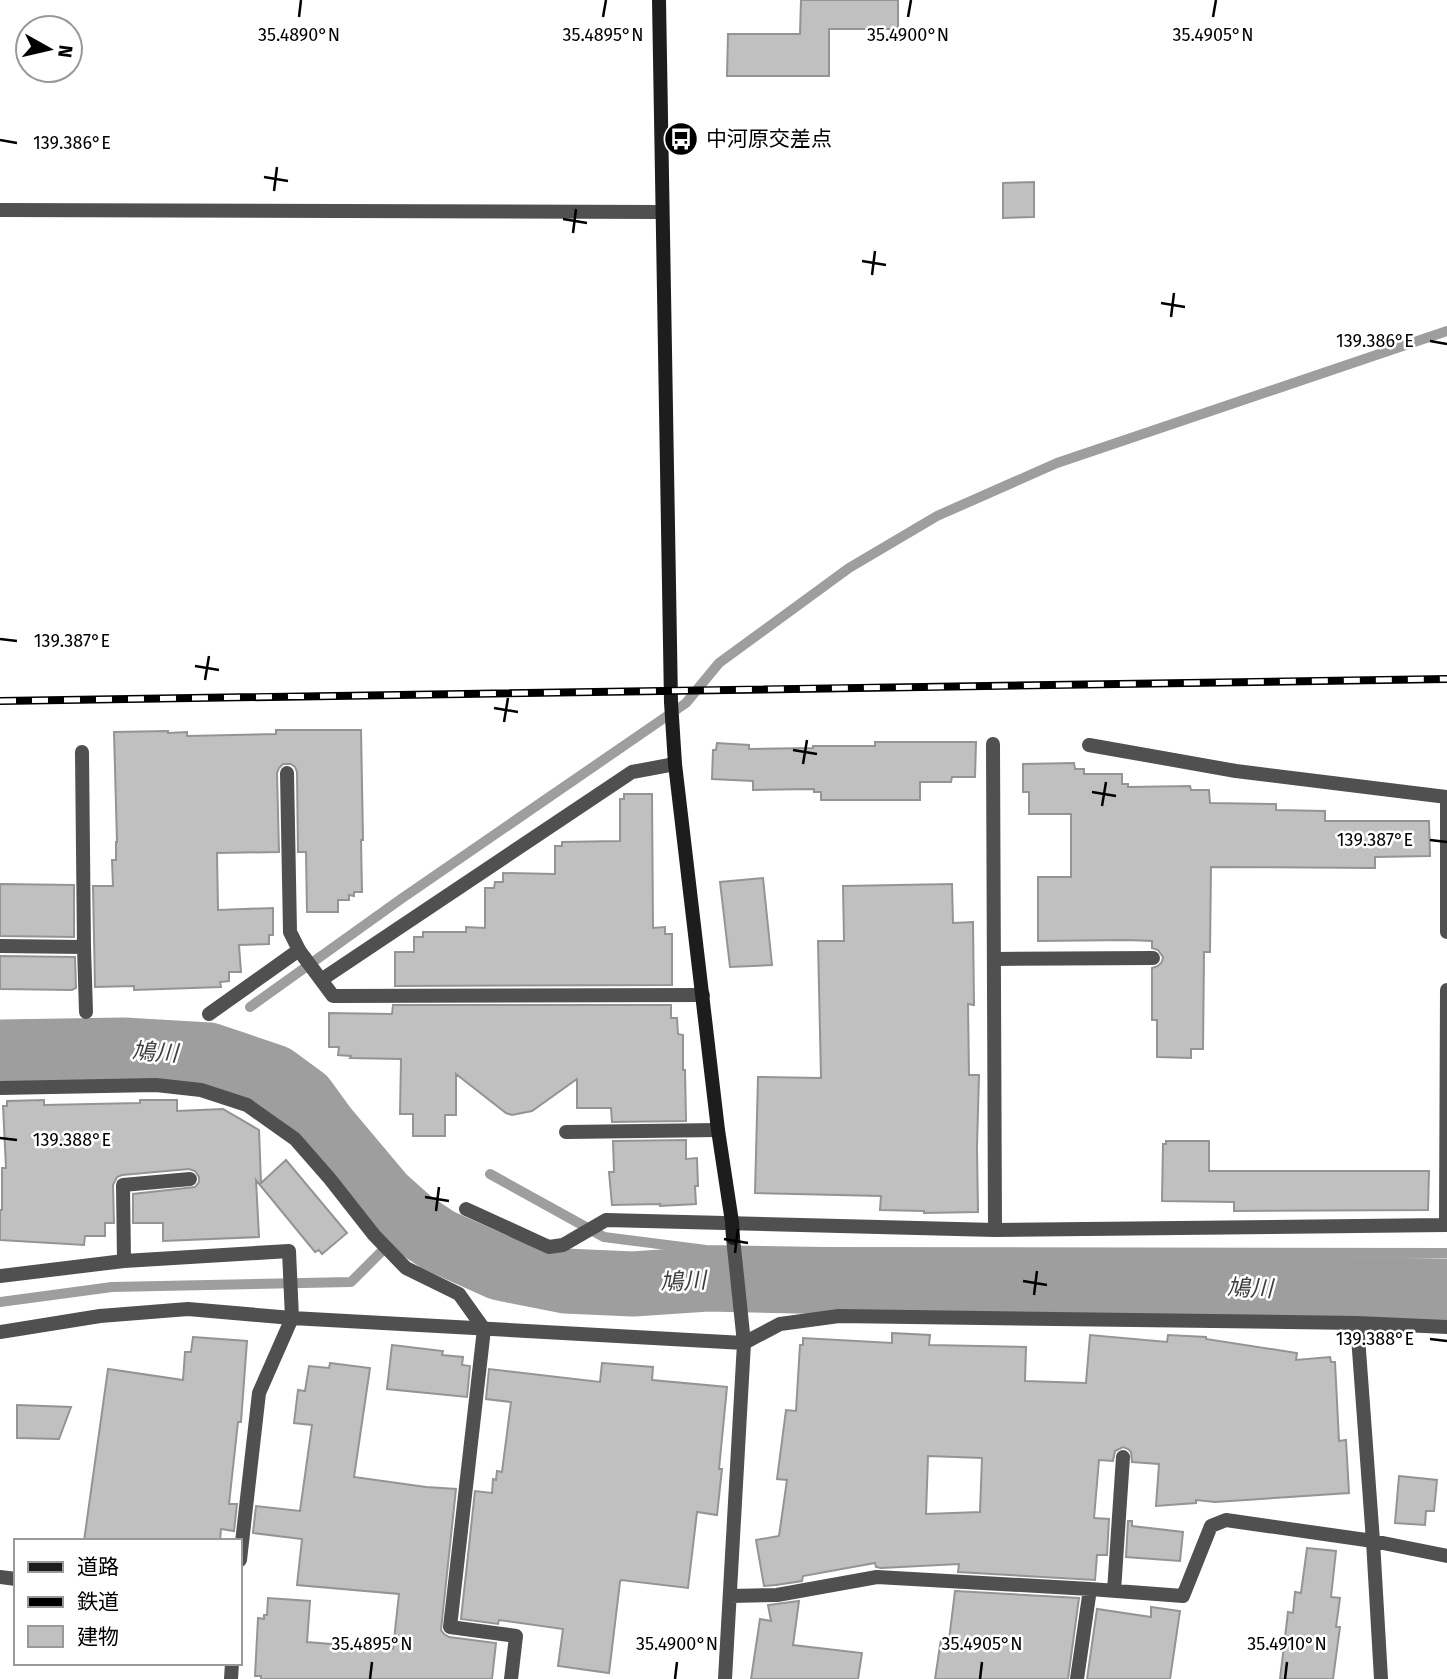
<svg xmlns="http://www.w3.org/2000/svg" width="1447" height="1679" font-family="'Fira Sans','Noto Sans JP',sans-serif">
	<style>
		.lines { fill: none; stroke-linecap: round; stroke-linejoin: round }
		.stream { stroke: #9e9e9e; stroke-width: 10 }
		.river { stroke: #9e9e9e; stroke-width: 65 }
		.building { fill: #c0c0c0; stroke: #949494; stroke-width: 2; fill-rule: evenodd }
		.lane { stroke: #505050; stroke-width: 14 }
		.street { stroke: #505050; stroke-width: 14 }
		.secondary { stroke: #1d1d1d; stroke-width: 14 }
		.rail-casing { stroke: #000; stroke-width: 8 }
		.rail { stroke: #fff; stroke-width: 5; stroke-dasharray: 16; stroke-linecap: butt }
		.ticks { fill: none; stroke: #000; stroke-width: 2.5 }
		.labels { text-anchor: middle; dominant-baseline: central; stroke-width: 5; stroke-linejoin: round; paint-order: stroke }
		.poi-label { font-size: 21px; fill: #000; stroke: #fff; text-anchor: start }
		.water-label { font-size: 23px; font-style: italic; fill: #3f3f3f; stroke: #fff }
		.ticks-label { font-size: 18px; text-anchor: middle; fill: #000; stroke: #fff; stroke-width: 5; stroke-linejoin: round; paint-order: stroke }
	</style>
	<rect width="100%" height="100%" fill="#fff"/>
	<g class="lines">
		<path class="stream" d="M 250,1007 L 401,899 L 686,703 L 719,663 L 849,568 L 937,516 L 1057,463 L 1447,331
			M 192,1054 L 212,1038
			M 490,1174 L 604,1237 L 706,1250 L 826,1252 L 1447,1253
			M 0,1302 L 112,1287 L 351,1282 L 411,1222"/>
		<path class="river" d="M 0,1052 L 123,1050 L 209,1055 L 274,1077 L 304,1099 L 325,1128 L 383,1197 L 411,1222 L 438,1240 L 500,1268 L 565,1281 L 633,1284 L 707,1279 L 974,1285 L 1447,1291"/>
	</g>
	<path class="building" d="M 801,0 L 898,0 L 898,29 L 829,29 L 829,76 L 727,76 L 728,34 L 800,34 Z
		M 1034,182 L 1034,217 L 1003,218 L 1003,183 Z
		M 276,730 L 361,730 L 363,840 L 361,840 L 362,892 L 354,892 L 354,896 L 349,895 L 349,900 L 338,900 L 338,912 L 307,912 L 306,852 L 298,852 L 297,772 L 295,767 L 291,764 L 283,764 L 279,768 L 277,773 L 279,852 L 217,853 L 218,910 L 273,908 L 273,935 L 269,935 L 269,944 L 239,945 L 241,972 L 229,972 L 229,981 L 220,982 L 221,987 L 134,990 L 134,986 L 95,987 L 93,886 L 113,886 L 112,860 L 116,860 L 116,842 L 117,842 L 114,732 L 168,731 L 168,733 L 187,732 L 187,736 L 276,734 Z
		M 875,742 L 976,742 L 975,777 L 952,777 L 951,782 L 920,782 L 920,800 L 821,800 L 821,792 L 814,792 L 814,789 L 753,790 L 753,781 L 712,779 L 713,750 L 716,750 L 717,743 L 749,745 L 749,749 L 813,748 L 813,746 L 875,746 Z
		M 1074,763 L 1075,769 L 1084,769 L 1084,774 L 1122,774 L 1122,784 L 1128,784 L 1128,787 L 1190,786 L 1191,790 L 1209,790 L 1210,803 L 1276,804 L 1276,810 L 1325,811 L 1325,821 L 1429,821 L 1430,856 L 1375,857 L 1375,868 L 1211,867 L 1210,952 L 1204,952 L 1203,1049 L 1191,1049 L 1191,1058 L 1157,1057 L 1157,1020 L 1152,1020 L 1152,968 L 1158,966 L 1162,962 L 1163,957 L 1158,950 L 1152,948 L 1152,941 L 1127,940 L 1038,941 L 1038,877 L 1071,877 L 1071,814 L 1029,814 L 1029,792 L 1023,792 L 1023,764 Z
		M 624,794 L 652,794 L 653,928 L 665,927 L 665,934 L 672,934 L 672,985 L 395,986 L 395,952 L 414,952 L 414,937 L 423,937 L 423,932 L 466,932 L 466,927 L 485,928 L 485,888 L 494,888 L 495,882 L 503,882 L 503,873 L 555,874 L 555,846 L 562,846 L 562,842 L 620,841 L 620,799 L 624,799 Z
		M 763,878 L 772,965 L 730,967 L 720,882 Z
		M 0,884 L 74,885 L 74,937 L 0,936 Z
		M 952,884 L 953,923 L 973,922 L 974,1005 L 968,1004 L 969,1075 L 979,1075 L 977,1147 L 978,1212 L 924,1213 L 924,1211 L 880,1210 L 881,1196 L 755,1193 L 758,1077 L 821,1078 L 818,941 L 844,941 L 843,886 Z
		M 0,956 L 75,957 L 76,988 L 72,990 L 0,989 Z
		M 393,1005 L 671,1005 L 671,1018 L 677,1018 L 678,1034 L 683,1035 L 683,1070 L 685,1070 L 686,1121 L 612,1122 L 611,1108 L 577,1108 L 577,1079 L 532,1111 L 512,1115 L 506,1113 L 456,1074 L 456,1115 L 445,1115 L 445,1136 L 413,1136 L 413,1114 L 400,1114 L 401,1059 L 350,1058 L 351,1056 L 338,1055 L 339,1047 L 329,1047 L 329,1013 L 392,1014 Z
		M 44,1100 L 44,1105 L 140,1103 L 140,1100 L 177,1100 L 177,1111 L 223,1109 L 259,1130 L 261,1183 L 286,1160 L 347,1233 L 322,1254 L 319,1250 L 315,1252 L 256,1180 L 259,1237 L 163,1241 L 163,1223 L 133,1223 L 133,1194 L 195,1187 L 199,1182 L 199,1177 L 195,1171 L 189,1169 L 122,1175 L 117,1177 L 113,1185 L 114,1223 L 105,1223 L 105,1236 L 85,1236 L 84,1245 L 0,1240 L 0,1210 L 2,1210 L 2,1168 L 6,1168 L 3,1106 L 7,1106 L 7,1101 Z
		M 686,1140 L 686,1159 L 697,1158 L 698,1186 L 695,1186 L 696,1204 L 660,1206 L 660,1204 L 612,1205 L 609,1172 L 614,1172 L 613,1141 Z
		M 1166,1141 L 1209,1141 L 1209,1171 L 1429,1171 L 1428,1210 L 1234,1211 L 1234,1202 L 1162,1201 L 1163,1144 L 1166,1144 Z
		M 892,1333 L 930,1335 L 929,1345 L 1026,1347 L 1025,1381 L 1086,1383 L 1090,1335 L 1167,1342 L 1168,1335 L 1206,1337 L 1206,1339 L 1297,1353 L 1296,1360 L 1330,1357 L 1331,1362 L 1335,1362 L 1339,1441 L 1346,1440 L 1349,1493 L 1215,1502 L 1196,1500 L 1196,1503 L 1156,1506 L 1159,1464 L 1132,1462 L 1131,1452 L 1128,1449 L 1123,1447 L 1115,1451 L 1113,1461 L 1099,1460 L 1094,1518 L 1109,1519 L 1107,1555 L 1097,1555 L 1095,1580 L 958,1572 L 959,1564 L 881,1568 L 876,1567 L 875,1563 L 803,1576 L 802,1581 L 776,1585 L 764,1586 L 756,1540 L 779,1536 L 787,1480 L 777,1479 L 786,1410 L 796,1411 L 800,1345 L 803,1345 L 803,1338 L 892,1343 ZM 928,1456 L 982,1458 L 980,1512 L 926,1514 Z
		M 193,1337 L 247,1341 L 241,1422 L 238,1422 L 229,1504 L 237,1504 L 234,1531 L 221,1529 L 220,1541 L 84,1541 L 108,1369 L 183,1380 L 185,1352 L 191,1352 Z
		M 392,1345 L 443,1351 L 442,1355 L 463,1357 L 462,1365 L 470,1366 L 467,1397 L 387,1389 Z
		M 330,1363 L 370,1368 L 354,1477 L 426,1487 L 456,1489 L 441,1630 L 444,1634 L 449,1637 L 496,1643 L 492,1679 L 261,1679 L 261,1676 L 255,1676 L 258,1618 L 264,1619 L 264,1615 L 267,1615 L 268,1598 L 310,1601 L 307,1642 L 393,1649 L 399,1594 L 297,1585 L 302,1539 L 253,1533 L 256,1506 L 300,1511 L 312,1425 L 294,1423 L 298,1390 L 305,1391 L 309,1366 L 329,1368 Z
		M 602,1363 L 653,1367 L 652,1380 L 727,1387 L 719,1469 L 722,1469 L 717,1515 L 697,1512 L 688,1588 L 621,1580 L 620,1582 L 609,1673 L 558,1666 L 563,1629 L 499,1620 L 498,1624 L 461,1619 L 475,1491 L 492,1493 L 493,1479 L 496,1480 L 497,1471 L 502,1472 L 511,1402 L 486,1399 L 489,1369 L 600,1382 Z
		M 17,1405 L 71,1407 L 59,1439 L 17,1438 Z
		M 1399,1476 L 1437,1480 L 1434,1511 L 1426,1511 L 1425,1525 L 1395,1523 Z
		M 1128,1521 L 1132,1521 L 1132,1526 L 1183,1532 L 1180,1561 L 1126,1557 Z
		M 1307,1548 L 1336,1551 L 1331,1597 L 1340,1598 L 1336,1627 L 1340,1627 L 1333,1679 L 1280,1679 L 1288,1612 L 1293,1613 L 1295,1592 L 1301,1593 Z
		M 955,1591 L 1079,1598 L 1068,1679 L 935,1679 L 941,1639 L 949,1640 Z
		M 799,1601 L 793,1645 L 862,1653 L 858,1679 L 751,1679 L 760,1619 L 771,1621 L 768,1605 Z
		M 1151,1607 L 1180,1611 L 1170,1679 L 1087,1679 L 1097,1609 L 1151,1617 Z"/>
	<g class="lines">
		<path class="lane" d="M 994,959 L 1153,958
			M 209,1014 L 299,950 L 304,957
			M 0,1088 L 156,1085 L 201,1090 L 247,1105 L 295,1139 L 330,1179 L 374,1235 L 406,1268 L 459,1294 L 484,1329 L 450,1627 L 516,1636 L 511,1679
			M 566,1132 L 718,1130
			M 124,1261 L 123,1185 L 190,1179"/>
		<path class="street" d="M 0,210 L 661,212
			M 993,744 L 995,1230
			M 1089,745 L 1236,771 L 1447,797
			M 287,773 L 290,932 L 299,950
			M 1447,797 L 1447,932
			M 0,946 L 84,947 L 82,752
			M 84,947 L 86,1012
			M 304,957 L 333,996 L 703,995
			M 321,980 L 632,772 L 675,764
			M 466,1209 L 549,1247 L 563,1245 L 606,1220 L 995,1230 L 1446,1225 L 1447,990
			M 0,1276 L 124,1261 L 289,1251 L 292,1318 L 259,1393 L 240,1560
			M 1357,1323 L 1373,1541 L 1381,1679
			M 0,1332 L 100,1316 L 188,1309 L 292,1318 L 744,1343 L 780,1324 L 839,1316 L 1357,1323 L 1447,1327
			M 0,1577 L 16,1579
			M 1114,1591 L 1123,1457
			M 730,1596 L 777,1595 L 877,1577 L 1090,1589 L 1183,1596 L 1211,1526 L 1226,1520 L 1373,1541 L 1447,1556
			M 231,1679 L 232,1663
			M 725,1679 L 744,1343 L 733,1238
			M 1077,1679 L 1090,1589"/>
		<path class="secondary" d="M 659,0 L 671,702 L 675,764 L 718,1130 L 732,1222 L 733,1238"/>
		<g class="rail-casing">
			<path id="rail" d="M 0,701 L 1447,679"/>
		</g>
		<use href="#rail" class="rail"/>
	</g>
	<path class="ticks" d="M 299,17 L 301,0M 603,17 L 606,0M 908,17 L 911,0M 1213,17 L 1216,0M 0,140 L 17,143M 264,177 L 288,181M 274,191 L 277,167M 563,219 L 587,223M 573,233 L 576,209M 862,261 L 886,265M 872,275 L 875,251M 1161,303 L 1185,307M 1171,317 L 1174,293M 1430,341 L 1447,344M 0,639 L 17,641M 195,666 L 219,670M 205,680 L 209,656M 494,708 L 518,712M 504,722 L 508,698M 793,750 L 817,754M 803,764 L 807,740M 1092,792 L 1116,796M 1102,806 L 1106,782M 1430,840 L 1447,842M 0,1138 L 17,1140M 425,1197 L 449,1201M 436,1211 L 439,1187M 724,1239 L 748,1243M 735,1253 L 738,1229M 1023,1281 L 1047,1285M 1034,1295 L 1037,1271M 1430,1339 L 1447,1341M 370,1679 L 372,1662M 675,1679 L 677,1662M 980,1679 L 982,1662M 1285,1679 L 1287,1662"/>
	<defs>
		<g id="bus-disc" transform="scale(1.75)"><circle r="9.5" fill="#000" stroke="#fff"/><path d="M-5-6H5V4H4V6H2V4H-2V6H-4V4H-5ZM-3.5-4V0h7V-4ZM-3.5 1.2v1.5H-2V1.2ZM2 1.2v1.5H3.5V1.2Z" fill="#fff"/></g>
	</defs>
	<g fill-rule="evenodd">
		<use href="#bus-disc" x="681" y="139"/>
	</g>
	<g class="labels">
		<g class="poi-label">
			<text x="706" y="139">中河原交差点</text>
		</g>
		<g class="water-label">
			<text transform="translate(155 1052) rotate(3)">鳩川</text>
			<text transform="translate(683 1281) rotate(-3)">鳩川</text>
			<text transform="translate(1250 1288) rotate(1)">鳩川</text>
		</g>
	</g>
	<g class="ticks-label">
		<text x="299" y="41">35.4890°N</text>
		<text x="603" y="41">35.4895°N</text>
		<text x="908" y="41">35.4900°N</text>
		<text x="1213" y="41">35.4905°N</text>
		<text x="72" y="149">139.386°E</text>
		<text x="1375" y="347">139.386°E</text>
		<text x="72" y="647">139.387°E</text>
		<text x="1375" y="846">139.387°E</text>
		<text x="72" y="1146">139.388°E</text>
		<text x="1375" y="1345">139.388°E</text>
		<text x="372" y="1650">35.4895°N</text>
		<text x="677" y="1650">35.4900°N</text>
		<text x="982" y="1650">35.4905°N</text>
		<text x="1287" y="1650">35.4910°N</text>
	</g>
	<rect x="14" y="1539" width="228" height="126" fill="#ffffff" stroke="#999999" stroke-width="2"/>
	<rect x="28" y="1562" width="35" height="10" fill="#1d1d1d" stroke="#999999" stroke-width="2"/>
	<text x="77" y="1574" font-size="21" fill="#000000">道路</text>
	<rect x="28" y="1597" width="35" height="10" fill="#000000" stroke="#999999" stroke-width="2"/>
	<text x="77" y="1609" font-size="21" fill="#000000">鉄道</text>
	<rect x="28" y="1626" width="35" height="21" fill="#c0c0c0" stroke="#999999" stroke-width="2"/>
	<text x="77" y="1644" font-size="21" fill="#000000">建物</text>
	<g transform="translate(49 49) rotate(98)"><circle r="33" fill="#ffffff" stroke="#999999" stroke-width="2"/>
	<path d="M0-5L12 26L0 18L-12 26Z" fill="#000000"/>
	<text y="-10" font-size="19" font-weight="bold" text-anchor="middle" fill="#000000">N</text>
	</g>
</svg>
